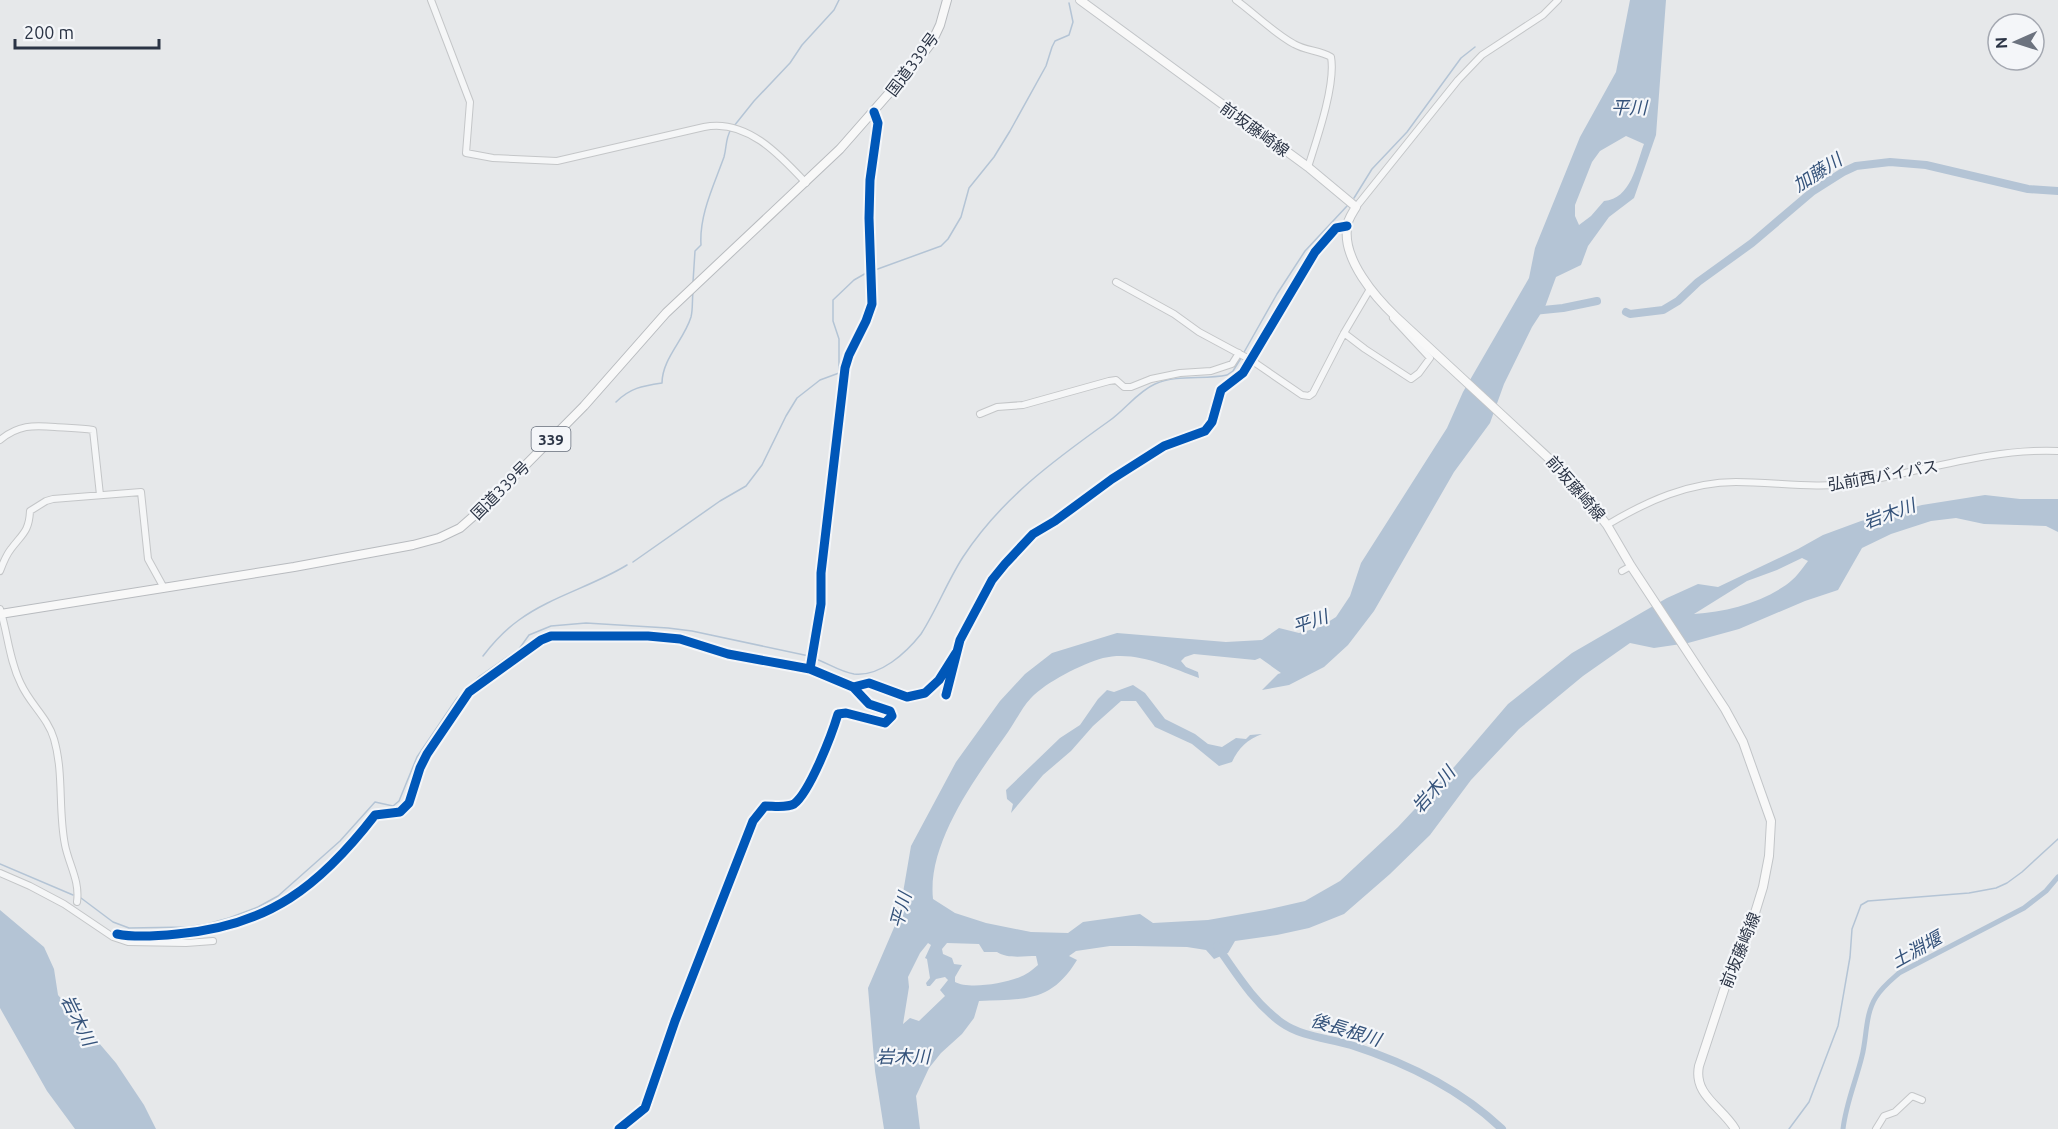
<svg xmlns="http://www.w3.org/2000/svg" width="2058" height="1129" font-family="Ubuntu,'Noto Sans JP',sans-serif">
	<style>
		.water { fill: #b4c4d5; fill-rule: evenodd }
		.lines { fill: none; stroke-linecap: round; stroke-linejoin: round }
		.stream { stroke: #b4c4d5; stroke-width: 1.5 }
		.canal { stroke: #b4c4d5; stroke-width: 5 }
		.river { stroke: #b4c4d5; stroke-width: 8 }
		.minor-casing { stroke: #c4c6c8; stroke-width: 8 }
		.major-casing { stroke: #c2c5c8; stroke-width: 10 }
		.highway-casing { stroke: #b8bbbf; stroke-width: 10 }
		.minor { stroke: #f5f6f7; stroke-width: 6 }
		.major { stroke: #f8f8f8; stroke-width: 8 }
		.highway { stroke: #f8f8f8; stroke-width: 8 }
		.cycleway-casing { stroke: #f4f6f9; stroke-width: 13 }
		.cycleway { stroke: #0057b8; stroke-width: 9 }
		.labels { text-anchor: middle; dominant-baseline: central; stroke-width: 4.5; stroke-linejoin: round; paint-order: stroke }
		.shield { fill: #f4f6f9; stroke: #676e7b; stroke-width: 1.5 }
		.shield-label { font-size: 15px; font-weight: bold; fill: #2b3445 }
		.street-label { font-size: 16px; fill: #2b3445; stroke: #f4f6f9 }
		.water-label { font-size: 18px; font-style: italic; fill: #34527a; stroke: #f4f6f9 }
	</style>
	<rect width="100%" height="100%" fill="#e6e8ea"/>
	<path class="water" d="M 1630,0 L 1666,0 L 1656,135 L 1634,198 L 1609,217 L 1588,246 L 1581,265 L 1556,277 L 1545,307 L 1532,327 L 1504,384 L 1490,423 L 1454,472 L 1374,611 L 1348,645 L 1324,667 L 1289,685 L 1262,690 L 1278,674 L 1281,673 L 1260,658 L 1255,660 L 1194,654 L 1185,657 L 1181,661 L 1186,667 L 1198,672 L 1199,678 C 1169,667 1136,650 1103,658 C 1082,664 1046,682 1031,698 C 1022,707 1016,721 1008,732 C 977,776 927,842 933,899 L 955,913 L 986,923 L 1031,932 L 1068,933 L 1083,922 L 1140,914 L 1153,923 L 1208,920 L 1265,910 L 1305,901 L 1340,881 L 1398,827 L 1455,766 L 1508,704 L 1572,653 L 1667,598 L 1698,584 L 1718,587 L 1798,549 L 1823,535 L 1861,521 L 1922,505 L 1985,495 L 2020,499 L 2058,499 L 2058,532 L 2046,526 L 1984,524 L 1956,518 L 1931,521 L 1891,534 L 1862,548 L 1838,590 L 1805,601 L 1739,629 L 1688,643 L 1654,648 L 1630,643 L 1583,676 L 1519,729 L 1471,780 L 1430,835 L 1390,874 L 1344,914 L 1309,928 L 1277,935 L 1235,941 L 1228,953 L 1214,959 L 1206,950 L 1187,947 L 1135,946 L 1110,946 L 1076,951 L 1069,956 L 1077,960 C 1051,1003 1024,999 979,1001 L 974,1018 L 962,1034 L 941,1053 L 929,1068 L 916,1096 L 920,1129 L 884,1129 L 875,1071 L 868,988 L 899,916 L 911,846 L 956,762 L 1000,701 L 1025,674 L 1052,653 L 1117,633 L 1226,642 L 1262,640 L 1279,628 L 1299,633 L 1320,627 L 1336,617 L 1350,596 L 1361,563 L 1447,428 L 1463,392 L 1529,278 L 1535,248 L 1580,137 L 1616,72 ZM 1626,136 L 1644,144 C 1636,165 1631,199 1604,201 L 1591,216 L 1579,225 L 1575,216 L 1575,205 L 1592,162 L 1600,151 ZM 1802,558 L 1808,561 C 1802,569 1795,579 1786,585 C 1760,603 1725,612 1694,614 L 1747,581 L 1777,570 ZM 928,943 L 931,945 L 925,958 L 927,959 L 930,978 L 926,983 L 927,986 L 930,986 L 936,979 L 945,977 L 948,980 L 940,990 L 945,996 L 919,1021 L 910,1018 L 903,1024 L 909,987 L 908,977 L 920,953 ZM 947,943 L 979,944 L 984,952 L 997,952 C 1007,959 1024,956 1036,956 L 1038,965 C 1034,968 1030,972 1026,974 C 1012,983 969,990 955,982 L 955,977 L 962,965 L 954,964 L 952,958 L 943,954 L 942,949 Z
		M 1133,685 L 1145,693 L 1165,719 L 1195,734 L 1208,744 L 1222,747 L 1236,738 L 1246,739 L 1250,735 L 1262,734 C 1247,740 1239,747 1232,762 L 1219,766 L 1192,744 L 1155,727 L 1136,701 L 1121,701 L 1093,726 L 1071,751 L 1043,775 L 1011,813 L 1013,804 L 1007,799 L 1006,790 L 1060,738 L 1080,725 L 1098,699 L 1107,690 L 1114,692 Z
		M 0,910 L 44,947 L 54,969 L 58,995 L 116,1063 L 144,1105 L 156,1129 L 75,1129 L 47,1091 L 0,1008 Z"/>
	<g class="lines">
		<path class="stream" d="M 734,126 L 754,101 L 790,63 L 802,45 L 834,10 L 839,0
			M 1354,198 L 1372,169 L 1407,132 L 1461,58 L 1475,47
			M 875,270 L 941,246 L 948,239 L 961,217 L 969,188 L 994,157 L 1010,131 L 1046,66 L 1052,47 L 1055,41 L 1069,35 L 1073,22 L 1069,3
			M 693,282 L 695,251 L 701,245 C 699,215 714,185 724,157 C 727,146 725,140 731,129
			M 1243,354 L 1277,294 L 1305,251 L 1347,206
			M 616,402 C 630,388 642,386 662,383 C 662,359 684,340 691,317 C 693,309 692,300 693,292
			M 633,562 L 720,501 L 746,486 L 762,465 L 786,416 L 797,398 L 820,380 L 839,373 L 839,339 L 833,321 L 833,300 L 854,280 L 868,272
			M 483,656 C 493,643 505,630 519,620 C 550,597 593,586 627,565
			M 813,658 C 826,662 840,672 854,674 C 880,677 906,653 921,634 C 937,609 947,582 963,557 C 1001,499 1053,461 1109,421 C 1125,410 1137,392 1155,384 C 1178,374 1204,380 1227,375 L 1233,371 L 1241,358
			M 0,864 L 73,895
			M 81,898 L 113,922 L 129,928 L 188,927 L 207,924 L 229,918 L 258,907 L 278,896 L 340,841 L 375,802 L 393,806 L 399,801 L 417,757 L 457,698 L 480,676 L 519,649 L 529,635 L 551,626 L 586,623 L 668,628 L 692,631 L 809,656
			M 1789,1129 L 1809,1102 L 1838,1026 L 1850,957 L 1852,929 L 1861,905 L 1868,901 L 1969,893 L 1996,888 L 2007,883 L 2022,872 L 2058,839"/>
		<path class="canal" d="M 1843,1129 C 1846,1103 1856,1081 1862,1056 C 1867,1037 1865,1014 1876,997 C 1882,987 1891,980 1899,973 L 2024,908 L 2046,891 L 2058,877"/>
		<path class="river" d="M 1533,311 L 1563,308 L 1597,301
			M 1626,312 L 1630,314 L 1663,310 L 1678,301 L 1698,282 L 1752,243 L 1813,191 L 1843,172 L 1856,166 L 1890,162 L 1926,165 L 2028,189 L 2058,191
			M 1217,946 C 1236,973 1254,1003 1282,1023 C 1302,1037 1328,1038 1351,1045 C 1407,1063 1459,1088 1502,1129"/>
		<g class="minor-casing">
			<path id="minor" d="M 431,0 L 470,102 L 466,153 L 493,158 L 557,161 L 704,127 C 746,118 780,155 806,183
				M 1236,0 C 1255,14 1274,33 1294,44 C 1306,51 1319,50 1331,57 C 1336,84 1317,139 1308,167
				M 1356,207 L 1458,80 L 1482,55 L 1543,15 L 1558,0
				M 1116,282 L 1174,314 L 1199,332 L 1251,360 L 1302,395 L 1309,396 L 1313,393 L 1344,333 L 1370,289
				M 1344,333 L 1365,349 L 1411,379 L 1419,373 L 1430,358 L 1393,318
				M 980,414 L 997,407 L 1023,405 L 1109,381 L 1116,380 L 1124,387 L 1131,387 L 1151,379 L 1180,373 L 1211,371 L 1232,364 L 1239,353
				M 0,440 C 18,425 33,425 55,427 C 68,428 80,428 93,430 L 100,495
				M 1607,525 C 1647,501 1689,482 1736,482 C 1776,482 1815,489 1855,483 C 1922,472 1989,448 2058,451
				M 0,571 C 3,563 6,555 11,549 C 22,534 29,532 30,511 L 46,501 L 53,499 L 141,492 L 148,559 L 164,588
				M 1622,571 L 1631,566
				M 0,609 C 8,634 9,660 21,684 C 30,704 48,718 54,739 C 64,773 58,810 65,845 C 69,865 80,881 77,902
				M 810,669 L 821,604 L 821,573 L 845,368 L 849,355 L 866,321 L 872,304 L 869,218 L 870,180 L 878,123 L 874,112
				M 946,695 L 960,640 L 992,580 L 1005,564 L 1033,534 L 1055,521 L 1112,479 L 1164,446 L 1205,431 L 1212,422 L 1221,390 L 1243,373 L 1315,252 L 1336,228 L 1347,226
				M 0,873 L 30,886 L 64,904 L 113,937 L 128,942 L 186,943 L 213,941
				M 117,934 C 136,938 158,936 177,934 C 269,926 320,886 375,815 L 400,812 L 409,803 L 420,768 L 427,754 L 469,692 L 541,640 L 551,636 L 648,636 L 680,639 L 728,654 L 810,669 L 853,687 L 869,683 L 907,697 L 925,693 L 939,680 L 956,653
				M 619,1129 L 645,1108 L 675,1021 L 753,821 L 765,806 C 774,806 787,808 794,804 C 810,792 832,734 838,714 L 846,713 L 885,723 L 892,716 L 890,711 L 869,704 L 853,687
				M 1876,1129 L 1884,1116 L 1895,1112 L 1912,1096 L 1922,1100"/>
		</g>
		<g class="major-casing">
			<path id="major" d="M 1080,0 L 1308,167 L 1356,207 C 1352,214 1347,220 1347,228 C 1343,260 1375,297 1396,317 L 1570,478 L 1607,525 L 1631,566 L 1725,709 L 1743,742 L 1771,821 L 1769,856 L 1763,887 L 1750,929 L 1725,987 L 1699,1066 C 1693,1095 1722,1107 1735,1129"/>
		</g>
		<g class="highway-casing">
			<path id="highway" d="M 0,614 L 294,567 L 413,545 L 439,538 L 460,528 L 485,506 L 584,406 L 666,313 L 840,149 L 919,59 L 932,42 L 940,25 L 947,0"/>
		</g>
		<use href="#minor" class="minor"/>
		<use href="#major" class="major"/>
		<use href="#highway" class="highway"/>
		<g class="cycleway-casing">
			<path id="cycleway" d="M 810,669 L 821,604 L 821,573 L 845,368 L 849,355 L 866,321 L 872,304 L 869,218 L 870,180 L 878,123 L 874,112
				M 946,695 L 960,640 L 992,580 L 1005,564 L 1033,534 L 1055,521 L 1112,479 L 1164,446 L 1205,431 L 1212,422 L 1221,390 L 1243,373 L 1315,252 L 1336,228 L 1347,226
				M 117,934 C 136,938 158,936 177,934 C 269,926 320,886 375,815 L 400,812 L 409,803 L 420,768 L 427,754 L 469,692 L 541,640 L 551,636 L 648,636 L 680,639 L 728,654 L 810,669 L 853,687 L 869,683 L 907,697 L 925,693 L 939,680 L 956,653
				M 619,1129 L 645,1108 L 675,1021 L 753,821 L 765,806 C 774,806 787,808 794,804 C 810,792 832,734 838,714 L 846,713 L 885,723 L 892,716 L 890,711 L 869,704 L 853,687"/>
		</g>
		<use href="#cycleway" class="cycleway"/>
	</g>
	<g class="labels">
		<rect class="shield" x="531.5" y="427" width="39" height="24" rx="4.5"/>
		<g class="shield-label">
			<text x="551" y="439">339</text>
		</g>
		<g class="street-label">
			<text transform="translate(912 64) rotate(-53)">国道339号</text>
			<text transform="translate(1255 129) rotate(36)">前坂藤崎線</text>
			<text transform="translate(1883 475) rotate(-10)">弘前西バイパス</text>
			<text transform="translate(1576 488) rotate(49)">前坂藤崎線</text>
			<text transform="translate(500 490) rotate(-45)">国道339号</text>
			<text transform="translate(1740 950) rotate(-68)">前坂藤崎線</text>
		</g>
		<g class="water-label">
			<text x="1629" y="107">平川</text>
			<text transform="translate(1817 172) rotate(-33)">加藤川</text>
			<text transform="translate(1889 513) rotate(-20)">岩木川</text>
			<text transform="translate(1310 621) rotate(-19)">平川</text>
			<text transform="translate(1433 789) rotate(-49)">岩木川</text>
			<text transform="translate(900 910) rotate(-75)">平川</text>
			<text transform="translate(1916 949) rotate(-29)">土淵堰</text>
			<text transform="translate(79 1020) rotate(64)">岩木川</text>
			<text transform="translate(1346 1029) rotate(17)">後長根川</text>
			<text x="903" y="1056">岩木川</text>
		</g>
	</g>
	<g transform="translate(2016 42) rotate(267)"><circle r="28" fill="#f4f6f9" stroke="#a4a8b1" stroke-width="1.5"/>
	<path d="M0-4.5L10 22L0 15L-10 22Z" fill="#6c737f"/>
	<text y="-9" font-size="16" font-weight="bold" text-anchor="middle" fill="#2b3445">N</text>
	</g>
	<path d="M15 39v9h144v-9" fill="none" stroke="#2b3445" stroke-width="3"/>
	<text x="24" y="39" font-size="18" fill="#2b3445" stroke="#f4f6f9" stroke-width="4.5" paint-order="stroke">200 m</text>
</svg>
